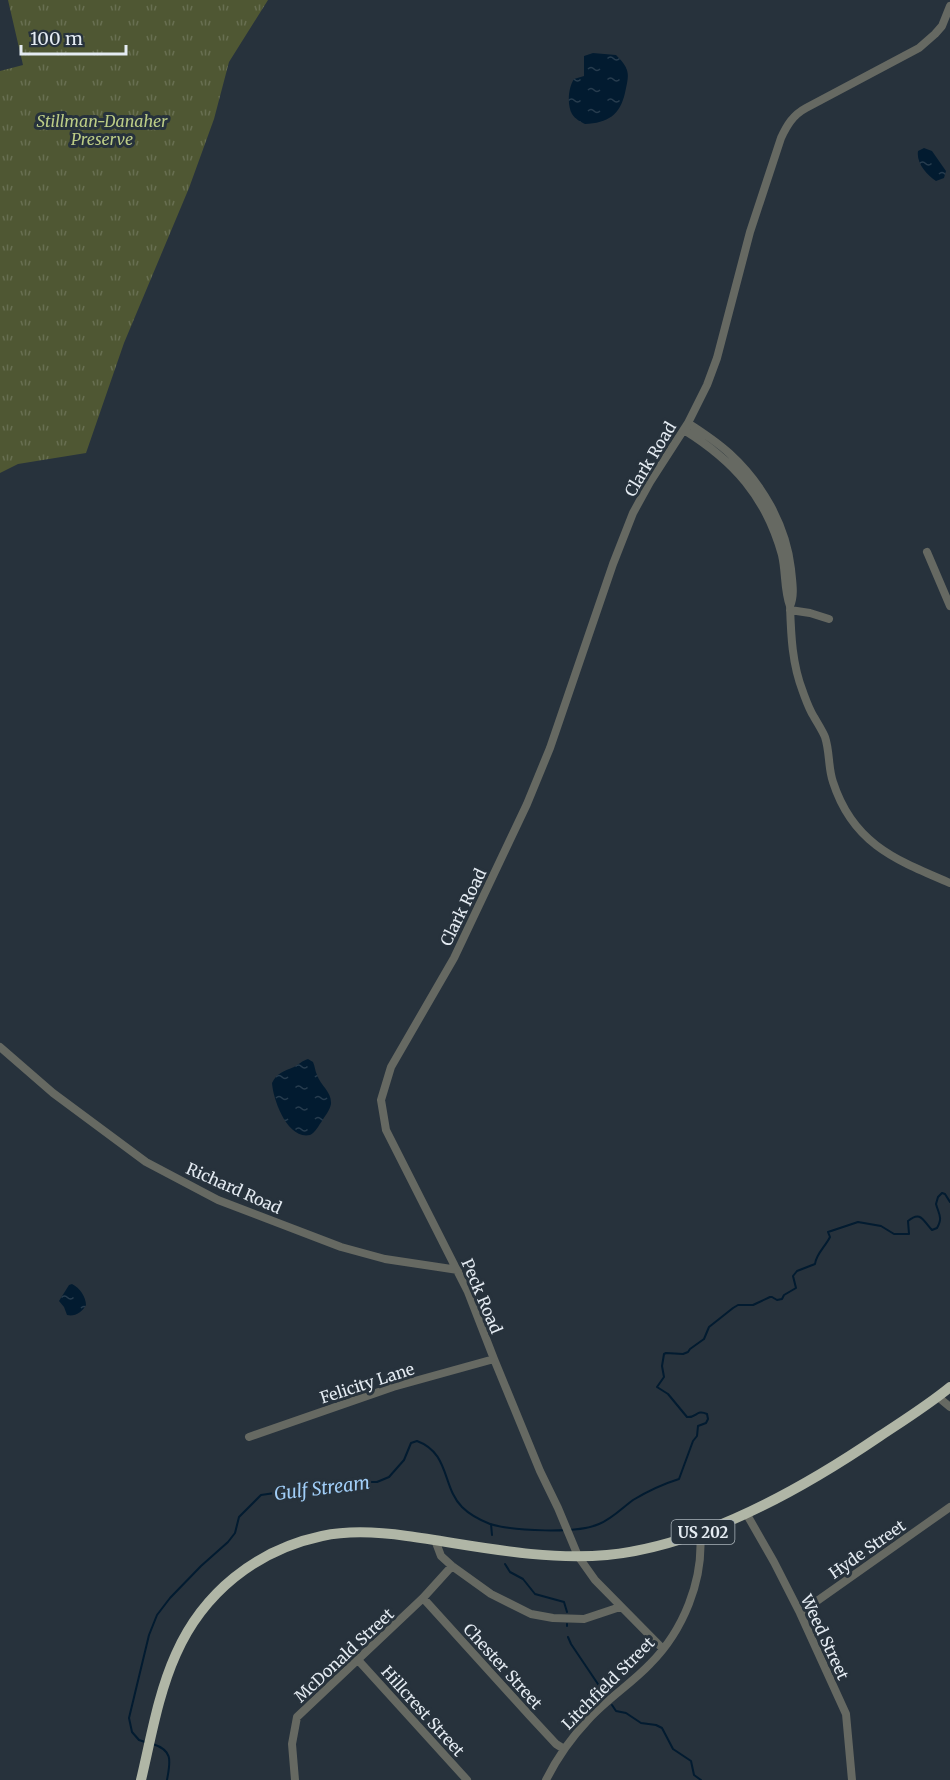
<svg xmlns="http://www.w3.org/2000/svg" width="950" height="1780" font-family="Merriweather,serif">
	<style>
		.park { fill: url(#park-tufts) }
		.water { fill: url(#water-ripples) }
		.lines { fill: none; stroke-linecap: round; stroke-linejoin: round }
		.stream { stroke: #021b30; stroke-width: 2 }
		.minor { stroke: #666962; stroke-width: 8 }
		.highway { stroke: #b0b6a6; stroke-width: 10 }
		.labels { text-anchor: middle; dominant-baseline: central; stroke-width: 6; stroke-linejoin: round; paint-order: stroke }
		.shield { fill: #27323c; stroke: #abb4bb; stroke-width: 1.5 }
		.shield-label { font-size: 15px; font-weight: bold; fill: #e4ebf2 }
		.park-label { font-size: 16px; font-style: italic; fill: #bccc86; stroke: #27323c }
		.street-label { font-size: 16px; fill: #e4ebf2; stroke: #27323c }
		.water-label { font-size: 18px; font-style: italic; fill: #a1cef8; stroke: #27323c }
	</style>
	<defs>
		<pattern id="park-tufts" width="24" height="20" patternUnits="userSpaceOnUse" patternTransform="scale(1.5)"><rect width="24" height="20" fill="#4f5733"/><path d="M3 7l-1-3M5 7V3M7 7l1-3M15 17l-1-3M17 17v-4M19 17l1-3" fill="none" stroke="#686f51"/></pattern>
		<pattern id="water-ripples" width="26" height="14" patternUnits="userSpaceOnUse" patternTransform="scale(1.5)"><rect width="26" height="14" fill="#021b30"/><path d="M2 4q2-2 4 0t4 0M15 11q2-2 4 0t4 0" fill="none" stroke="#273c4e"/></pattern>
	</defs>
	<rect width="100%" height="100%" fill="#27323c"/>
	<path class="park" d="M 8,0 L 268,0 L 229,62 L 214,119 L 189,188 L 124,343 L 86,453 L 18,464 L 0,473 L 0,71 L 23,65 Z"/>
	<path class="water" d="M 593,53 L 616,55 C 631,70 629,74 625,93 C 620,115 608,123 585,124 C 581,122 575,119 572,114 C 567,105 568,88 574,79 L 584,76 L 584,56 Z
		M 924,148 L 932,151 L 946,171 L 944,178 L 936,181 C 927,175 916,163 918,151 Z
		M 308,1059 L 313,1062 C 315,1066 315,1071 317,1075 C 321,1086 332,1092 331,1104 C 330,1110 325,1116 322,1121 C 319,1125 315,1133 310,1135 C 287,1140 273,1099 272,1083 C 277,1073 284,1071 294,1067 C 299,1064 302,1061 308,1059 Z
		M 72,1284 C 80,1288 86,1297 86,1305 C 82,1312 75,1317 67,1315 L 64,1307 L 59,1301 L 69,1285 Z"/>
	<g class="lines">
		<path class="stream" d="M 491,1524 L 492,1535
			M 505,1564 L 510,1572 L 523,1579 L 535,1594 L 564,1602 L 567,1612
			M 567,1624 L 567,1626
			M 568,1637 L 571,1644 L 606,1696
			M 612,1705 L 616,1711 L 626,1713 L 641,1723 L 656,1725 L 662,1728 L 673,1749 L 691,1761 L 694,1775 L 701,1780
			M 145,1742 L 139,1740 L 132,1732 L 129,1718 L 149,1635 L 157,1615 L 170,1598 L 201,1566 L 228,1542 L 235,1533 L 239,1517 L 261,1495 L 350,1482 L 377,1482 L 389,1477 L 404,1460 L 411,1443 L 417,1441 C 450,1453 442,1487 462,1507 C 469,1514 480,1520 490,1524 C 513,1531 577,1534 599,1524 C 612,1519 622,1508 633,1500 C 648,1491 663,1484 679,1479 L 693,1441 L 697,1436 L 698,1426 L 706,1423 L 708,1419 L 707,1414 C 696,1409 697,1418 687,1417 L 668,1394 L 657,1387 L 664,1377 L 662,1366 L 664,1354 L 666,1353 L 683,1354 L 688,1352 L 690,1349 L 704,1339 L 709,1327 L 733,1308 L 738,1305 L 753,1305 L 770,1297 L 772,1297 L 777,1300 L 782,1299 L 784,1295 L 796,1288 L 793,1276 L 797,1271 L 815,1264 C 816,1254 825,1247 830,1237 L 828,1232 L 858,1222 L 881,1226 L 894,1234 L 909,1234 L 908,1221 C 921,1210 923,1221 932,1230 L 937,1228 C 943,1217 939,1215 936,1204 L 938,1197 L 942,1193 L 945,1194 L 950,1202
			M 153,1744 C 174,1751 170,1762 167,1780"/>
		<path class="minor" d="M 684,430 C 734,461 766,497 782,555 C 786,572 784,590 790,606 C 795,595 792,581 791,569 C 786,525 762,483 729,453 C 717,442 702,432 688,423
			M 927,552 L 950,606
			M 790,606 C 791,635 792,664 803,692 C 806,700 809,709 814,717 C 818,724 822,730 825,737 C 830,752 828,768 833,782 C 853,844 896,860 950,883
			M 790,610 L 810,613 L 829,619
			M 0,1047 L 53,1093 L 146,1162 L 218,1200 L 341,1247 L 385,1259 L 458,1270
			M 938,1397 L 950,1407
			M 249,1437 L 393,1387 L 494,1359
			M 746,1513 L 774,1562 L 800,1613 L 846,1714 L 852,1780
			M 435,1540 L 441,1556 L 452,1566 L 491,1594 L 531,1614 L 553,1618 L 584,1619 L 620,1607
			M 423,1598 L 530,1716 L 556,1744 L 564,1749
			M 800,1613 L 950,1507
			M 663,1649 L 595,1580 L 578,1556 L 558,1508 L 540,1471 L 494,1359 L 468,1292 L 386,1130 L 381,1100 L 391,1067 L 454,958 L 527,804 L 550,748 L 613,564 L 633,513 L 650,482 L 688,423 L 707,385 L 717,358 L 750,232 L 781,138 C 787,125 793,115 806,108 L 919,48 L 935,34 L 942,26 L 950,6
			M 358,1660 L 467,1780
			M 295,1780 L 292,1744 L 297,1717 L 423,1598 L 452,1566
			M 546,1780 C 557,1758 571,1738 588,1720 C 607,1699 631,1684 650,1664 C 683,1631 704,1580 700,1534"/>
		<path class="highway" d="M 141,1780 C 151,1738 158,1694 176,1654 C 203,1593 256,1550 322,1536 C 350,1530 379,1532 407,1536 C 473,1545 540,1561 607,1555 C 702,1546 802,1489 880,1436 C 904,1420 928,1405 950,1387"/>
	</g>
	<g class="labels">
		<rect class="shield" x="671.5" y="1520" width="63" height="24" rx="4.5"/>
		<g class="shield-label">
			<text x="703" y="1532">US 202</text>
		</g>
		<g class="park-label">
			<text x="102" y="121">Stillman-Danaher<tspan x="102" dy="18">Preserve</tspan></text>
		</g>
		<g class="street-label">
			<text transform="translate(650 459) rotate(-59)">Clark Road</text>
			<text transform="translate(463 907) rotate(-64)">Clark Road</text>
			<text transform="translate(234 1188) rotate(24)">Richard Road</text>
			<text transform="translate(482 1296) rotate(67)">Peck Road</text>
			<text transform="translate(367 1383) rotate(-18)">Felicity Lane</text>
			<text transform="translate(867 1549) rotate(-35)">Hyde Street</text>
			<text transform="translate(825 1637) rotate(65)">Weed Street</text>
			<text transform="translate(344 1655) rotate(-43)">McDonald Street</text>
			<text transform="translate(503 1666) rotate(48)">Chester Street</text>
			<text transform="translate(608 1683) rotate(-45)">Litchfield Street</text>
			<text transform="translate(423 1711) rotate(48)">Hillcrest Street</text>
		</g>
		<g class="water-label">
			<text transform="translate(322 1488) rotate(-7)">Gulf Stream</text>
		</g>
	</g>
	<path d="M21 45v9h105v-9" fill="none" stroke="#e4ebf2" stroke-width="3"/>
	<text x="30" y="45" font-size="18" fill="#e4ebf2" stroke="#27323c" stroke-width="4.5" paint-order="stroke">100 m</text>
</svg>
